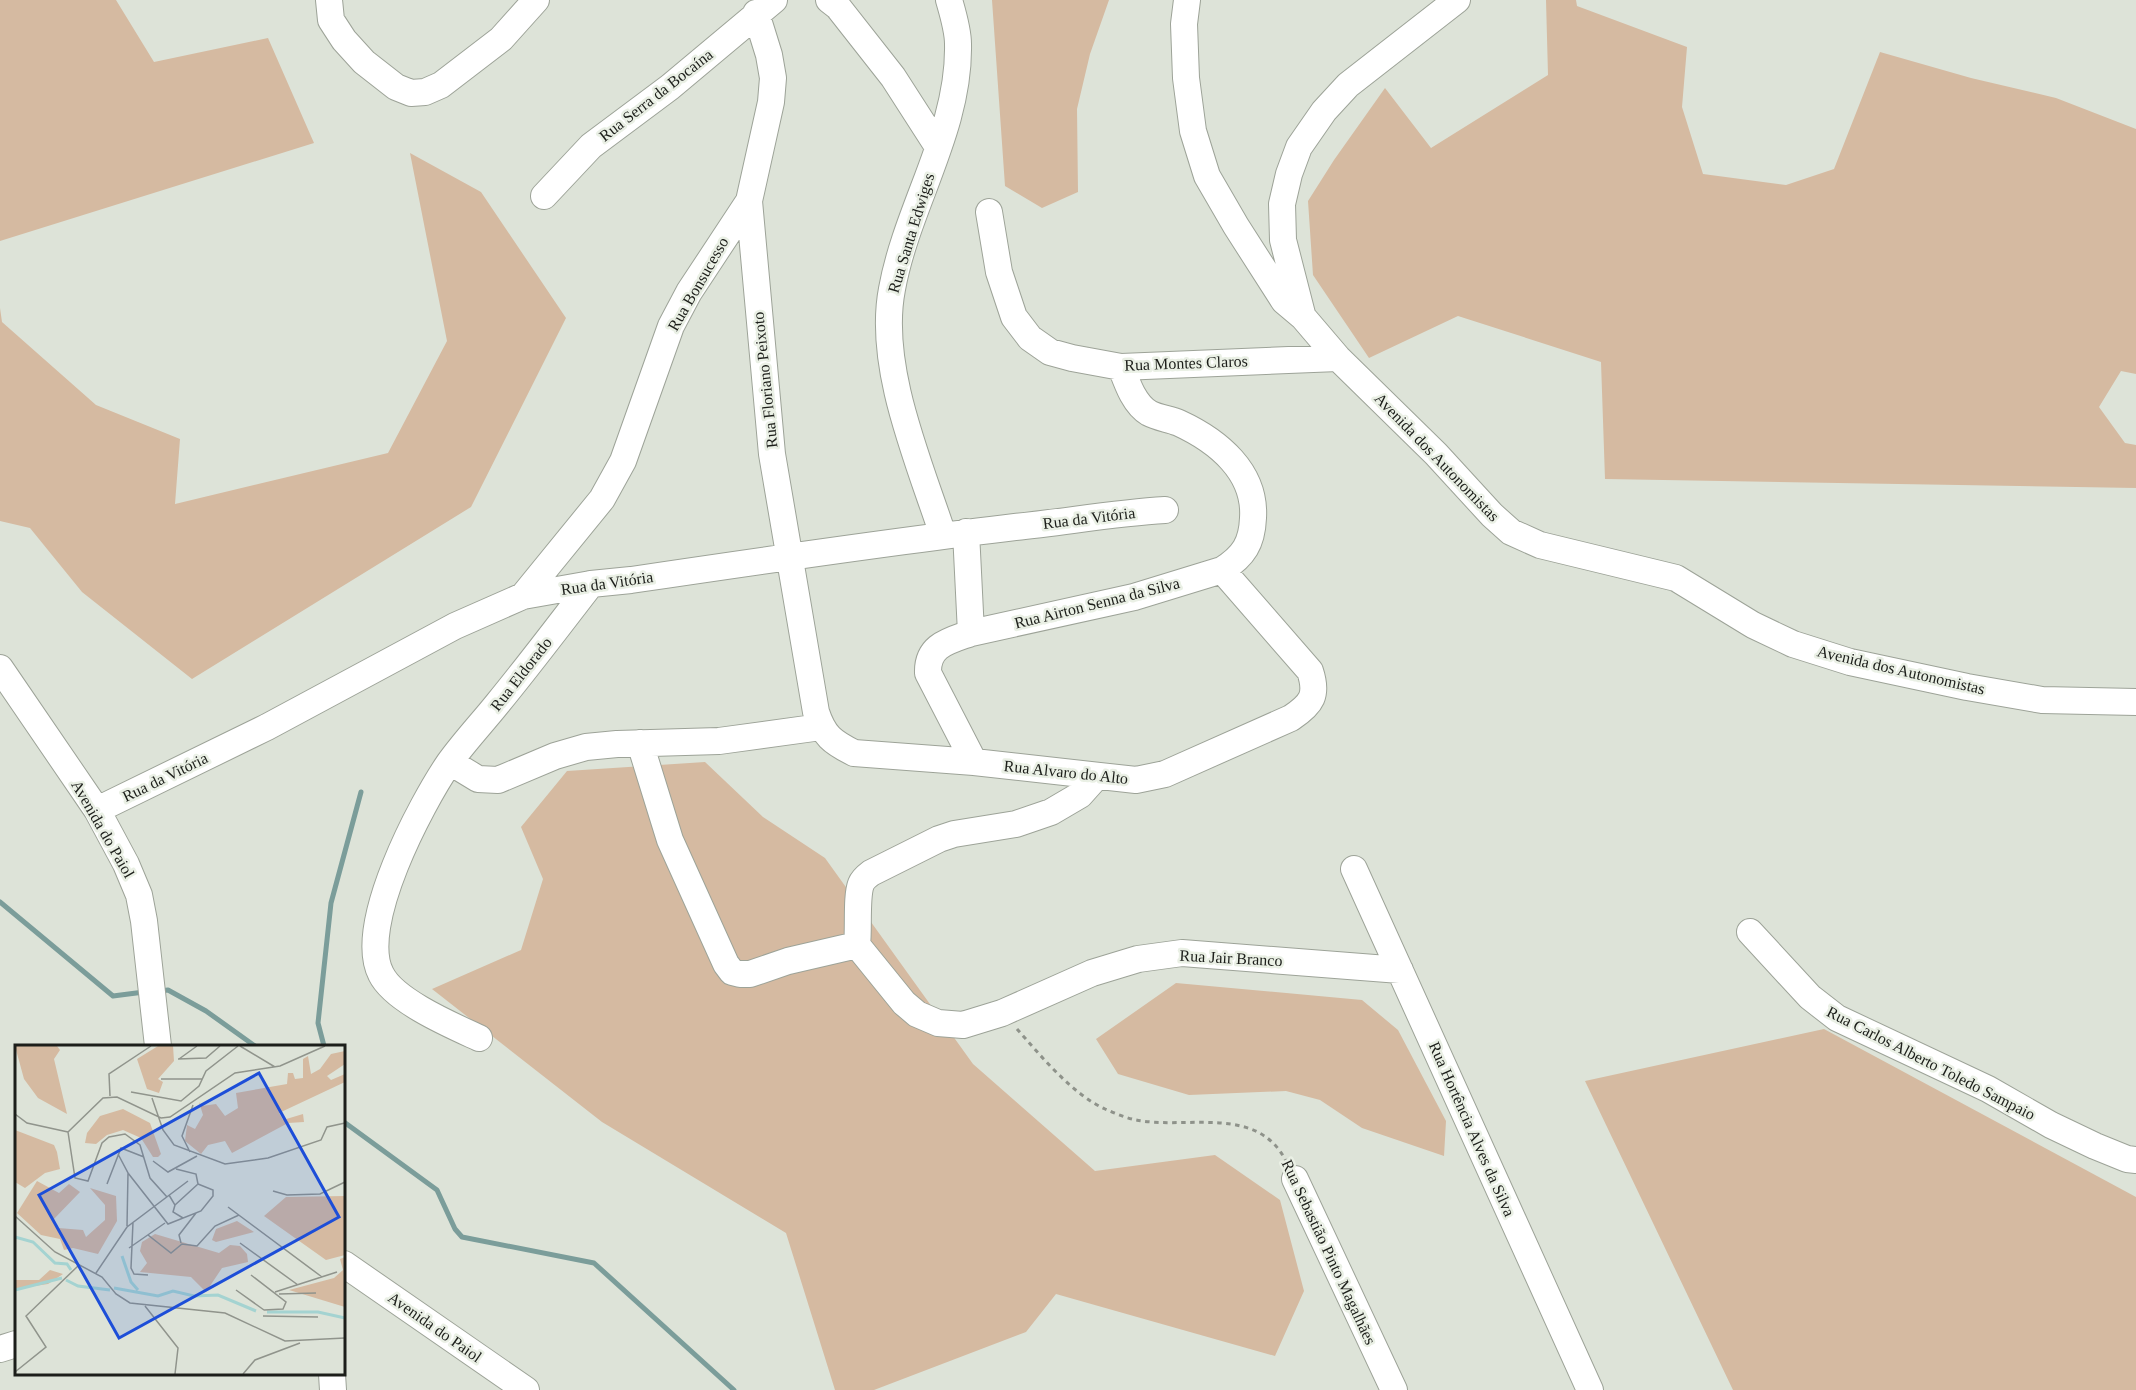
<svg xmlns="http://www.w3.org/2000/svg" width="2136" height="1390" font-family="Georgia,serif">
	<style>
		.green { fill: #d5baa1 }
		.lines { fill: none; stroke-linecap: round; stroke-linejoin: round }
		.stream { stroke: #7b9d9a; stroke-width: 5 }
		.minor-casing { stroke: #9da398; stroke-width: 28 }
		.path { stroke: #8e928a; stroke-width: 3; stroke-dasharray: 4.5 4.5; stroke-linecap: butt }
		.minor { stroke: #fff; stroke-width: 26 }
		.labels { text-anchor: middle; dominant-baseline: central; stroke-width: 5; stroke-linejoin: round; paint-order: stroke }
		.street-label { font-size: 16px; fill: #1c1e1a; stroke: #eaf0e5 }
		.inset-river { fill: none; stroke: #a4d3d1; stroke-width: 3 }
		.inset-road { fill: none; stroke: #90948c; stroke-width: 1.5 }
		.view { fill: #1d4ed8; fill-opacity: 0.15; stroke: #1d4ed8; stroke-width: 3 }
		.inset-edge { fill: none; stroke: #1c1e1a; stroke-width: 3 }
	</style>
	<rect width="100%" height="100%" fill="#dde3d8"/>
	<path class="green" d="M 0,0 L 116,0 L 154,62 L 268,38 L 314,143 L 0,241 Z
		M 992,0 L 1109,0 L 1090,54 L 1077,109 L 1078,192 L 1042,208 L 1005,186 Z
		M 1546,0 L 1576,0 L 1577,6 L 1687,47 L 1682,107 L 1703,174 L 1786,185 L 1834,169 L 1880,52 L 1971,78 L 2056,98 L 2136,129 L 2136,374 L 2121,371 L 2099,407 L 2125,443 L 2136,445 L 2136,488 L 1605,479 L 1601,362 L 1458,316 L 1369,358 L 1313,275 L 1308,201 L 1334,160 L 1385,88 L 1431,148 L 1548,75 Z
		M 410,153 L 481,192 L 566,318 L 471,507 L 192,679 L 82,592 L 30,528 L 0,521 L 0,308 L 2,322 L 96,405 L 180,439 L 175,504 L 388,453 L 447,341 Z
		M 705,762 L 763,817 L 825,858 L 973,1064 L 1095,1171 L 1215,1155 L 1280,1200 L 1304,1291 L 1275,1356 L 1056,1294 L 1026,1332 L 874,1390 L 835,1390 L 786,1233 L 602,1122 L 432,989 L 521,950 L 543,879 L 521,827 L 567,771 Z
		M 1176,983 L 1362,1000 L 1398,1030 L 1446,1121 L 1444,1156 L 1362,1128 L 1320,1100 L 1286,1091 L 1189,1095 L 1118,1074 L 1096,1039 Z
		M 1824,1029 L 2136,1197 L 2136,1390 L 1733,1390 L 1585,1081 Z"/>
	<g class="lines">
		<path class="stream" d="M 0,902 L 113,996 L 144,992
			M 159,991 L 168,990 L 206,1011 L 255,1046
			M 324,1046 L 318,1023 L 331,903 L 361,792
			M 344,1122 L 437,1190 L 455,1229 L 462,1237 L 594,1263 L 734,1390"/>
		<g class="minor-casing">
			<path id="minor" d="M 329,0 L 331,20 L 344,40 L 364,62 L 396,87 L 411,93 L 425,92 L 441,85 L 501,39 L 536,0
				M 829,0 L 838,7 L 893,77 L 938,147
				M 1187,0 L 1184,24 L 1186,78 L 1193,131 L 1207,176 L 1236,226 L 1284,301 L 1303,317 L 1338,358 L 1436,454 L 1492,515 L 1511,532 L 1540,545 L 1676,578 L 1753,625 L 1793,644 L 1850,662 L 1967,687 L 2042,700 L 2136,702
				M 544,196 L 591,146 L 670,87 L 774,0
				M 749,201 L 772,454 L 816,712 C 824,736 832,742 854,753 L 974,762 L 1136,780 L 1165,774 L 1291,718 C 1312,704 1318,695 1310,671 L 1222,570
				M 989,212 L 999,272 L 1014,317 L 1030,338 L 1050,352 L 1072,358 L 1121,367 L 1338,358
				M 1302,314 L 1283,240 L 1282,204 L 1289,174 L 1299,147 L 1324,111 L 1348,85 L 1457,0
				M 966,532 L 971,633 C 949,641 927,645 928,673 L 974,762
				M 943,535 C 919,462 877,366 892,289 C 907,206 960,130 958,44 C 958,30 953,14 949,0
				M 523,596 L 602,499 L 623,461 L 671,326 L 689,292 L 749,201 L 771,102 L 773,78 L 769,55 L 756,13
				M 971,633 L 1134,597 L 1222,570 C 1244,556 1252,543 1253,518 C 1256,472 1218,441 1179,423 C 1170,419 1158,418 1149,413 C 1134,404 1127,383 1121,367
				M 0,668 L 97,810 L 126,864 L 139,895 L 144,921 L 158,1046
				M 640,743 L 670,840 L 726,964 L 732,972 L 740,974 L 750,974 L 788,961 L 857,945 L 904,1003 L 917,1014 L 938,1023 L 963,1025 L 1002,1013 L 1092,973 L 1138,959 L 1182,953 L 1400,970
				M 450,762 L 478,779 L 498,780 L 555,756 L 586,747 L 617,744 L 719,741 L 821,727
				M 97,810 L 267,727 L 455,626 L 523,596 L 591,584 L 631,580 C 759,561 887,542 1015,527 C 1065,522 1114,513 1165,510
				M 1354,869 L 1590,1390
				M 1750,932 L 1810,997 L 1837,1018 L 1988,1089 L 2051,1125 L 2095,1146 L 2127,1159 L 2136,1160
				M 857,945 C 859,929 856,897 861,884 C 863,879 867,876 871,873 L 939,839 L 954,834 L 1016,824 L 1051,812 L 1080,795 L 1097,776
				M 479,1038 C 453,1026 394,1001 381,974 C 356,926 421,804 449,763 C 464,742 482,723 498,703 C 530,664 560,624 591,584
				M 1295,1179 L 1394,1390
				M 344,1264 L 526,1390
				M 0,1349 L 16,1344
				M 332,1374 L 333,1390"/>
		</g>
		<path class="path" d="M 1017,1029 C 1041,1056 1072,1094 1105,1109 C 1114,1113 1126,1118 1136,1120 C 1187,1130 1257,1104 1286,1161"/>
		<use href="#minor" class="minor"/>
	</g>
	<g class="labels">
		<g class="street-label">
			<text transform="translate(656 95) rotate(-38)">Rua Serra da Bocaína</text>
			<text transform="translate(911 233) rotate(-73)">Rua Santa Edwiges</text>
			<text transform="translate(698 284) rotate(-60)">Rua Bonsucesso</text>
			<text transform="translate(1186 363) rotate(-2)">Rua Montes Claros</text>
			<text transform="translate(765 380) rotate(-96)">Rua Floriano Peixoto</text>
			<text transform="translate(1437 457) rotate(46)">Avenida dos Autonomistas</text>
			<text transform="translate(1089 518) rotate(-7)">Rua da Vitória</text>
			<text transform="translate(607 583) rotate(-8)">Rua da Vitória</text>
			<text transform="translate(1097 603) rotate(-14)">Rua Airton Senna da Silva</text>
			<text transform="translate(1901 670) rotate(13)">Avenida dos Autonomistas</text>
			<text transform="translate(521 674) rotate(-52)">Rua Eldorado</text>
			<text transform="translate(1066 772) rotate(6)">Rua Alvaro do Alto</text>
			<text transform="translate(165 777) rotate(-26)">Rua da Vitória</text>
			<text transform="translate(103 829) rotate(60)">Avenida do Paiol</text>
			<text transform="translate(1231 958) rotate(3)">Rua Jair Branco</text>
			<text transform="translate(1931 1063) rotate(27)">Rua Carlos Alberto Toledo Sampaio</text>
			<text transform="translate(1472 1129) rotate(66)">Rua Hortência Alves da Silva</text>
			<text transform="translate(1329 1252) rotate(65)">Rua Sebastião Pinto Magalhães</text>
			<text transform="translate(435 1327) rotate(35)">Avenida do Paiol</text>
		</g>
	</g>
	<g transform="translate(15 1045)">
		<rect width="330" height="330" fill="#dde3d8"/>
		<path d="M 0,1 L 42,1 L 45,5 L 39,14 L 52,69 L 23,53 L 9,34 ZM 143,1 L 158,1 L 159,16 L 143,34 L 148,37 L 144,48 L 132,44 L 122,14 ZM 330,6 L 330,19 L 312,31 L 316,35 L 330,29 L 330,37 L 264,68 L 268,75 L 288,69 L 289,77 L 273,78 L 217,108 L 210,96 L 193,100 L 186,109 L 170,96 L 172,80 L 180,84 L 188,70 L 184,57 L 187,61 L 201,59 L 210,71 L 223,63 L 221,48 L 272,39 L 273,28 L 278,28 L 280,34 L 288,33 L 288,14 L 293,11 L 296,29 L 305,24 L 316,9 ZM 108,64 L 135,78 L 146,109 L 143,112 L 138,112 L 126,93 L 108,85 L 92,90 L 81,99 L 70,98 L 72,88 L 85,71 ZM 0,85 L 39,100 L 42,107 L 45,124 L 30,128 L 10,143 L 0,137 ZM 22,136 L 44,148 L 54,139 L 65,147 L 37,176 L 43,183 L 68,185 L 71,192 L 90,175 L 90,160 L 75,143 L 101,151 L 102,176 L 83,209 L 58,203 L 49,205 L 45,194 L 26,190 L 2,168 ZM 330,151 L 330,210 L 311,215 L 249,171 L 271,152 ZM 222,176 L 239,187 L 201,197 L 197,195 L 201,184 ZM 140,189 L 204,208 L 215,200 L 225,201 L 232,209 L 233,217 L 207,223 L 191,247 L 176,232 L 125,227 L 132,218 L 125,206 L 127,197 ZM 330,212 L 330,262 L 274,245 L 319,233 L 328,225 L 325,214 ZM 35,225 L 48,229 L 33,239 L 0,244 L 0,235 L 24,235 Z" fill="#d5baa1"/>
		<path class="inset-river" d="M 0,192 L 18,197 L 40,218 L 52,219 L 56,225M 107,211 L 116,237 L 123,245M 51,235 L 63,241 L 95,245M 99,243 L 143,251 L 158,246 L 179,251 L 203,250 L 241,266M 0,245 L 47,233M 252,267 L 303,267 L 330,273"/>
		<path class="inset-road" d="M 225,1 L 260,22M 163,14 L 191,13 L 205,1M 164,14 L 182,1M 146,34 L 187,34M 116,47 L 166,56 L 184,41 L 191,26 L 223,1M 95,51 L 94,29 L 136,1M 137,53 L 148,85 L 159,100 L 210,119 L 253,113 L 306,95 L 312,82 L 330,78M 0,69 L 12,78 L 53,87M 53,87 L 88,53 L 102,52 L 146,73 L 155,72 L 220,28 L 265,21 L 310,1M 53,87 L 60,133 L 73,136 L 87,98 L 94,92 L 110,89 L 125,100 L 135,133 L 152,152M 175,107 L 167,91 L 178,60M 103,109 L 113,128 L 112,181M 138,116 L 153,127 L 182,111M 161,124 L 181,129 L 183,139M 113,128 L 153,179 L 186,166 L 198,151 L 198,145 L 183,139M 92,139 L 106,103 L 129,112M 258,146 L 272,150 L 305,149 L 330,137M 154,150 L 160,160 L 158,167 L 168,173M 160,160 L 183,139M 213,162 L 307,232M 0,171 L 40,207 L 87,232 L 101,249 L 115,258 L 210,268 L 270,296 L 330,293M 118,177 L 116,223 L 119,229 L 133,230M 133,190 L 156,208 L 167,199 L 182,201 L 200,181 L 224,170M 166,198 L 164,190 L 181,168M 225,198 L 283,240M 114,203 L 150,178M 81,228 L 112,182 L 173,136M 236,230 L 271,257 L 268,264 L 249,265M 221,245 L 249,265M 260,247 L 322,227M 264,249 L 301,248M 130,261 L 163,303 L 160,329M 248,271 L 303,272M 0,327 L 31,302 L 11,271 L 64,220M 228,329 L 240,315 L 285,298"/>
		<path class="view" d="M 244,28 L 324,172 L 104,293 L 24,150 Z"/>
		<rect width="330" height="330" class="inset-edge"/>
	</g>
</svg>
